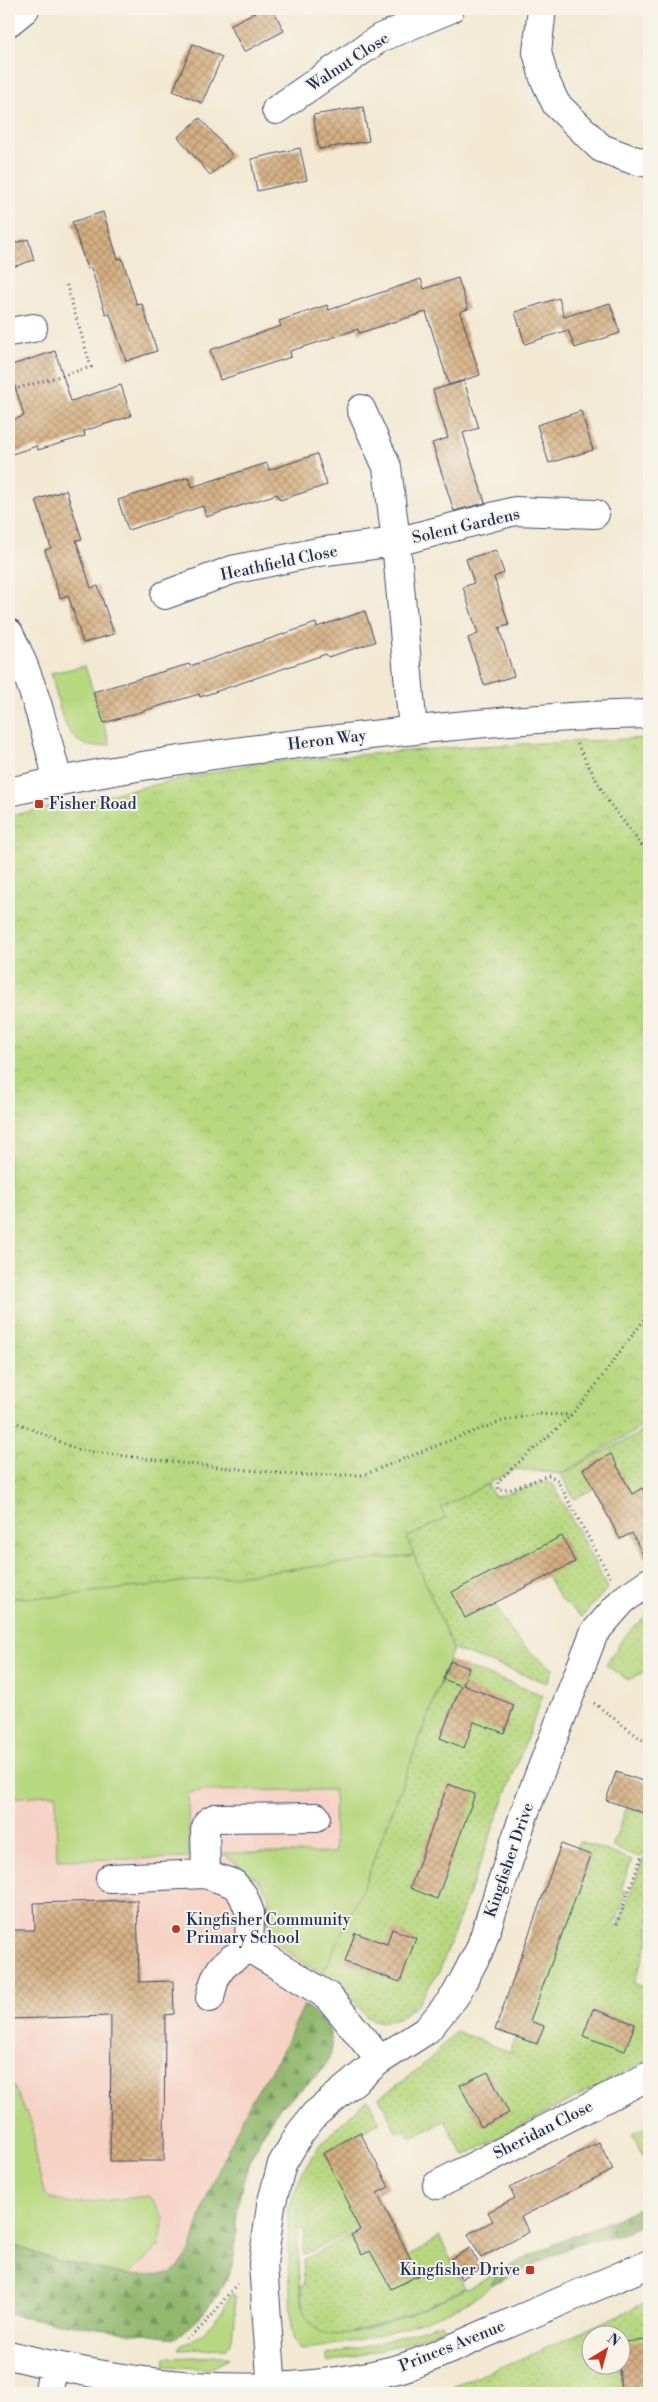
<svg xmlns="http://www.w3.org/2000/svg" width="658" height="2402" font-family="'Libre Bodoni',serif">
	<style>
		.built { fill: #f6d2c4 }
		.grass { fill: #b8d880; stroke: #6a846f }
		.forest { fill: url(#forest-firs); stroke: #567466 }
		.park { fill: url(#park-crowns); stroke: #6a846f }
		.garden { fill: url(#garden-dots); stroke: #6a846f; fill-rule: evenodd }
		.building { fill: url(#building-cross-hatch) }
		.lines { fill: none; stroke-linecap: round; stroke-linejoin: round }
		.minor-casing { stroke: #3b4b70; stroke-width: 30 }
		.path { stroke: #3b4b70; stroke-width: 3; stroke-dasharray: 1 4; stroke-linecap: butt }
		.minor { stroke: #fff; stroke-width: 28 }
		.poi-dot { fill: #c8321e; stroke: #f7f3e8; stroke-width: 2 }
		.labels { text-anchor: middle; dominant-baseline: central; stroke-width: 4; stroke-linejoin: round; paint-order: stroke }
		.street-label { font-size: 16px; fill: #1b2f5e; stroke: #f7f3e8 }
		.poi-label { font-size: 16px; fill: #1b2f5e; stroke: #f7f3e8; text-anchor: start }
	</style>
	<defs>
		<pattern id="forest-firs" width="22" height="20" patternUnits="userSpaceOnUse" patternTransform="scale(1.25)"><rect width="22" height="20" fill="#92b86e"/><path d="M5 1l3.5 6h-7zM16 11l3.5 6h-7z" fill="#76965e"/></pattern>
		<pattern id="park-crowns" width="20" height="18" patternUnits="userSpaceOnUse" patternTransform="scale(1.25)"><rect width="20" height="18" fill="#b8d880"/><path d="M2 6a3 3 0 1 1 6 0M12 15a3 3 0 1 1 6 0" fill="none" stroke="#9eba71"/></pattern>
		<pattern id="garden-dots" width="8" height="8" patternUnits="userSpaceOnUse" patternTransform="scale(1.25)"><rect width="8" height="8" fill="#b8d880"/><path d="M2 2h.1M6 6h.1" fill="none" stroke="#9eba71" stroke-width="1.8" stroke-linecap="round"/></pattern>
		<pattern id="building-cross-hatch" width="8" height="8" patternUnits="userSpaceOnUse" patternTransform="scale(1.25)"><rect width="8" height="8" fill="#d6b082"/><path d="M0 0l8 8M0 8l8-8" fill="none" stroke="#ad906e"/></pattern>
	</defs>
	<rect width="100%" height="100%" fill="#f7f3e8"/>
	<filter id="ink" filterUnits="userSpaceOnUse"><feTurbulence type="fractalNoise" baseFrequency=".02" numOctaves="2"/><feDisplacementMap in="SourceGraphic" scale="10" xChannelSelector="R" yChannelSelector="G"/><feConvolveMatrix kernelMatrix="1 2 1 2 8 2 1 2 1" color-interpolation-filters="sRGB"/></filter>
	<filter id="wash" filterUnits="userSpaceOnUse"><feTurbulence type="fractalNoise" baseFrequency=".0096" numOctaves="4" result="noise"/><feDisplacementMap in="SourceGraphic" scale="20" xChannelSelector="R" yChannelSelector="G"/><feGaussianBlur stdDeviation="1.12" result="paint"/><feColorMatrix in="noise" values="0 0 0 0 0 0 0 0 0 0 0 0 0 0 0 0 0 1.4 0 .05"/><feComposite in="paint" operator="in"/></filter>
	<g filter="url(#wash)">
		<rect width="100%" height="100%" fill="#f3e9d3"/>
		<path class="built" d="M 414,1555 L 453,1649 L 365,1883 L 322,1975 L 304,2005 L 317,2013 L 327,2025 L 332,2042 L 330,2059 L 323,2069 L 278,2110 L 258,2143 L 242,2186 L 232,2263 L 224,2283 L 202,2316 L 175,2338 L 52,2322 L 9,2314 L 9,1598 Z"/>
		<path class="grass" d="M 85,666 L 110,744 C 104,745 97,748 90,746 C 61,741 58,696 51,673 Z
			M 414,1555 L 453,1649 L 365,1883 L 322,1975 L 282,1947 L 269,1925 L 269,1896 L 260,1882 L 223,1853 L 335,1853 L 334,1790 L 199,1791 L 188,1793 L 189,1858 L 57,1860 L 56,1794 L 9,1798 L 9,1598 L 51,1597 Z
			M 9,2081 L 11,2081 L 33,2127 L 36,2161 L 45,2196 L 71,2204 L 150,2196 L 164,2218 L 159,2247 L 127,2275 L 55,2260 L 9,2243 Z
			M 299,2206 C 297,2232 295,2302 310,2322 C 338,2361 466,2288 498,2272 C 496,2276 494,2282 491,2285 C 461,2317 345,2347 301,2349 L 294,2340 L 291,2329 L 288,2212 Z
			M 231,2294 L 235,2295 C 234,2311 238,2336 226,2348 L 180,2350 L 180,2346 C 201,2339 223,2315 231,2294 Z
			M 441,2323 L 444,2329 L 403,2344 L 328,2363 L 326,2355 L 373,2345 Z
			M 222,2356 L 229,2359 L 209,2369 L 165,2366 L 166,2358 Z"/>
		<path class="forest" d="M 304,2005 C 321,2016 336,2031 331,2053 C 327,2073 294,2093 280,2108 C 271,2118 264,2131 258,2143 C 247,2165 240,2188 237,2212 C 235,2229 237,2248 232,2265 C 222,2297 201,2318 175,2338 L 52,2322 L 9,2314 L 9,2243 L 55,2260 L 127,2275 L 171,2274 L 190,2252 L 203,2207 L 222,2161 L 252,2099 L 280,2056 Z
			M 649,2205 L 649,2221 L 616,2237 L 579,2243 L 491,2285 L 498,2272 L 552,2245 Z"/>
		<path class="park" d="M 649,738 L 649,1423 L 561,1474 L 516,1469 L 442,1508 L 447,1517 L 407,1538 L 414,1555 L 51,1597 L 9,1598 L 9,816 L 256,763 L 459,747 Z"/>
		<path class="garden" d="M 649,1428 L 649,1501 L 642,1488 L 632,1494 L 621,1474 L 574,1499 L 561,1474 Z
			M 545,1482 L 553,1484 L 608,1588 L 582,1617 L 559,1598 L 534,1550 L 481,1577 C 500,1616 514,1646 553,1668 L 547,1683 L 453,1649 L 407,1538 L 446,1518 L 441,1508 L 488,1484 L 494,1497 Z
			M 649,1612 L 649,1669 L 628,1680 L 606,1665 L 623,1638 Z
			M 449,1661 L 543,1695 L 440,1970 L 418,2003 L 398,2019 L 383,2022 L 374,2020 L 367,2017 L 349,1995 L 321,1977 L 365,1883 Z
			M 627,1807 L 649,1815 L 649,1853 L 639,1857 L 612,1847 Z
			M 579,1841 L 632,1860 L 621,1889 L 627,1891 L 615,1924 L 618,1926 L 643,1859 L 649,1857 L 649,1940 L 634,1983 L 649,1990 L 649,2059 L 464,2156 L 445,2120 L 410,2139 L 405,2130 L 397,2133 L 379,2097 C 409,2079 434,2058 456,2031 L 510,2052 L 516,2037 L 537,2045 L 544,2026 L 530,2021 L 591,1855 L 576,1849 Z
			M 368,2100 L 380,2122 L 361,2134 L 360,2132 L 331,2148 L 351,2206 L 349,2208 L 359,2228 L 303,2255 L 304,2230 L 297,2228 L 299,2207 L 288,2212 C 305,2155 324,2137 368,2100 Z
			M 649,2126 L 649,2168 L 632,2134 Z
			M 351,2235 L 362,2255 L 370,2251 L 381,2271 L 419,2251 L 439,2236 L 465,2288 C 429,2307 394,2322 355,2331 C 346,2333 337,2336 328,2334 C 306,2330 301,2304 301,2285 L 304,2285 L 303,2260 Z
			M 649,2301 L 649,2393 L 438,2393 L 542,2350 ZM 590,2334 L 620,2334 L 620,2364 L 590,2364 Z"/>
		<g id="blocks">
			<path class="building" d="M 261,9 L 273,9 L 284,31 L 244,52 L 230,25 Z
				M 193,44 L 222,57 L 202,103 L 173,91 Z
				M 363,107 L 369,141 L 319,149 L 313,115 Z
				M 200,118 L 233,156 L 210,175 L 178,137 Z
				M 300,148 L 307,180 L 257,191 L 251,159 Z
				M 103,212 L 118,259 L 122,258 L 137,305 L 142,304 L 157,351 L 126,361 L 110,314 L 106,315 L 91,268 L 87,269 L 72,222 Z
				M 28,239 L 34,260 L 9,268 L 9,245 Z
				M 458,278 L 468,309 L 460,312 L 480,375 L 449,385 L 426,312 L 359,333 L 358,329 L 313,344 L 290,351 L 291,357 L 220,380 L 210,350 L 281,326 L 279,321 L 327,305 L 329,310 L 421,279 L 424,289 Z
				M 559,298 L 564,317 L 610,303 L 620,333 L 575,348 L 568,330 L 525,344 L 515,312 Z
				M 55,351 L 71,401 L 121,385 L 131,416 L 84,431 L 85,436 L 38,450 L 37,446 L 9,455 L 9,421 L 24,416 L 9,366 Z
				M 464,381 L 479,428 L 463,433 L 485,503 L 454,511 L 432,443 L 448,438 L 433,390 Z
				M 581,411 L 593,450 L 549,463 L 537,425 Z
				M 317,454 L 327,485 L 280,500 L 277,494 L 206,517 L 203,506 L 128,530 L 118,500 L 189,477 L 192,487 L 267,463 L 269,470 Z
				M 66,490 L 82,539 L 76,540 L 91,588 L 98,586 L 114,634 L 83,643 L 68,595 L 60,598 L 45,550 L 51,548 L 36,500 Z
				M 496,550 L 504,573 L 494,577 L 509,625 L 499,628 L 514,676 L 484,685 L 468,638 L 478,634 L 463,587 L 474,583 L 466,559 Z
				M 365,611 L 375,642 L 328,657 L 326,654 L 200,697 L 199,694 L 104,723 L 93,692 L 189,664 L 190,666 L 316,623 L 317,627 Z
				M 611,1454 L 632,1494 L 642,1488 L 649,1501 L 649,1567 L 632,1533 L 620,1539 L 583,1469 Z
				M 562,1536 L 575,1562 L 465,1618 L 452,1592 Z
				M 450,1661 L 469,1668 L 463,1685 L 514,1705 L 504,1733 L 474,1722 L 464,1748 L 440,1738 L 461,1686 L 443,1679 Z
				M 616,1772 L 649,1783 L 649,1815 L 606,1800 Z
				M 448,1784 L 475,1794 L 437,1899 L 410,1888 Z
				M 561,1844 L 591,1855 L 530,2021 L 544,2026 L 537,2044 L 495,2030 Z
				M 137,1900 L 139,1982 L 173,1981 L 174,2014 L 165,2015 L 164,2161 L 110,2161 L 111,2016 L 9,2019 L 9,1930 L 35,1930 L 34,1903 Z
				M 392,1929 L 416,1938 L 400,1982 L 345,1962 L 355,1933 L 387,1944 Z
				M 593,2009 L 635,2024 L 625,2051 L 583,2036 Z
				M 488,2072 L 509,2113 L 481,2127 L 460,2085 Z
				M 360,2132 L 389,2187 L 377,2193 L 419,2275 L 391,2289 L 370,2251 L 362,2255 L 351,2235 L 360,2230 L 348,2207 L 350,2206 L 323,2153 Z
				M 599,2142 L 613,2170 L 521,2217 L 529,2232 L 481,2258 L 468,2234 L 493,2221 L 488,2212 L 515,2198 L 510,2188 Z
				M 470,2248 L 481,2268 L 461,2279 L 451,2259 Z
				M 649,2340 L 649,2393 L 621,2393 L 619,2364 L 620,2342 Z"/>
		</g>
	</g>
	<g filter="url(#ink)">
		<use href="#blocks" fill-opacity="0" stroke="#3b4b70" stroke-width="1"/>
		<g class="lines">
			<g class="minor-casing">
				<path id="minor" d="M 542,9 L 537,52 L 544,78 L 556,104 L 601,148 L 633,160 L 649,163
					M 9,22 L 25,9
					M 276,110 L 380,38 L 450,9
					M 9,332 L 33,328
					M 361,409 L 387,467 L 396,542 L 413,730
					M 165,595 L 232,570 L 318,552 L 396,542 L 515,511 L 595,514
					M 9,633 C 33,680 45,730 58,781
					M 9,792 C 114,768 222,753 329,740 C 436,727 542,716 649,714
					M 206,1874 L 205,1830 L 208,1822 L 215,1818 L 316,1817
					M 110,1878 L 206,1874 L 234,1884 L 243,1895 L 250,1913 L 249,1948
					M 210,1998 C 216,1967 223,1964 249,1948 L 328,1996 L 380,2060
					M 437,2185 L 649,2076
					M 9,2355 C 137,2387 268,2402 398,2369 C 429,2360 459,2345 489,2332 C 542,2309 596,2287 649,2264
					M 272,2390 L 263,2264 L 271,2205 L 282,2164 L 300,2133 L 315,2114 L 380,2060 L 427,2030 L 455,1996 L 480,1949 L 524,1814 L 594,1633 L 623,1600 L 649,1582
					M 48,2393 L 54,2366"/>
			</g>
			<path class="path" d="M 9,391 L 91,367 L 66,283
				M 577,744 L 607,800 L 649,855
				M 9,1419 L 78,1450 L 180,1463 L 297,1475 L 363,1475 L 456,1438 L 503,1421 L 537,1414 L 571,1415
				M 610,1577 L 557,1480 L 549,1475 L 511,1489 L 498,1490 L 498,1482 C 521,1458 548,1439 571,1415 C 601,1383 621,1346 649,1315
				M 594,1703 L 649,1745
				M 617,1924 L 641,1858 L 649,1855
				M 186,2339 C 209,2325 221,2301 237,2284"/>
			<use href="#minor" class="minor"/>
		</g>
	</g>
	<g class="poi-dot">
		<rect x="34" y="799" width="10" height="10" rx="2.5"/>
		<circle cx="176" cy="1929" r="5"/>
		<rect x="525" y="2265" width="10" height="10" rx="2.5"/>
	</g>
	<g class="labels">
		<g class="street-label">
			<text transform="translate(348 62) rotate(-33)">Walnut Close</text>
			<text transform="translate(466 526) rotate(-13)">Solent Gardens</text>
			<text transform="translate(279 563) rotate(-12)">Heathfield Close</text>
			<text transform="translate(327 740) rotate(-7)">Heron Way</text>
			<text transform="translate(509 1860) rotate(-71)">Kingfisher Drive</text>
			<text transform="translate(543 2130) rotate(-27)">Sheridan Close</text>
			<text transform="translate(452 2346) rotate(-22)">Princes Avenue</text>
		</g>
		<g class="poi-label">
			<text x="49" y="804">Fisher Road</text>
			<text x="186" y="1920">Kingfisher Community<tspan x="186" dy="18">Primary School</tspan></text>
			<text x="520" y="2270" text-anchor="end">Kingfisher Drive</text>
		</g>
	</g>
	<rect width="658" height="2402" fill="none" stroke="#f7f3e8" stroke-width="30"/>
	<g transform="translate(606 2350) rotate(37)"><circle r="24" fill="#f7f3e8" stroke="#9fa5b1"/>
	<path d="M0-4L9 19L0 12L-9 19Z" fill="#c8321e"/>
	<text y="-8" font-size="14" font-weight="bold" text-anchor="middle" fill="#1b2f5e">N</text>
	</g>
</svg>
